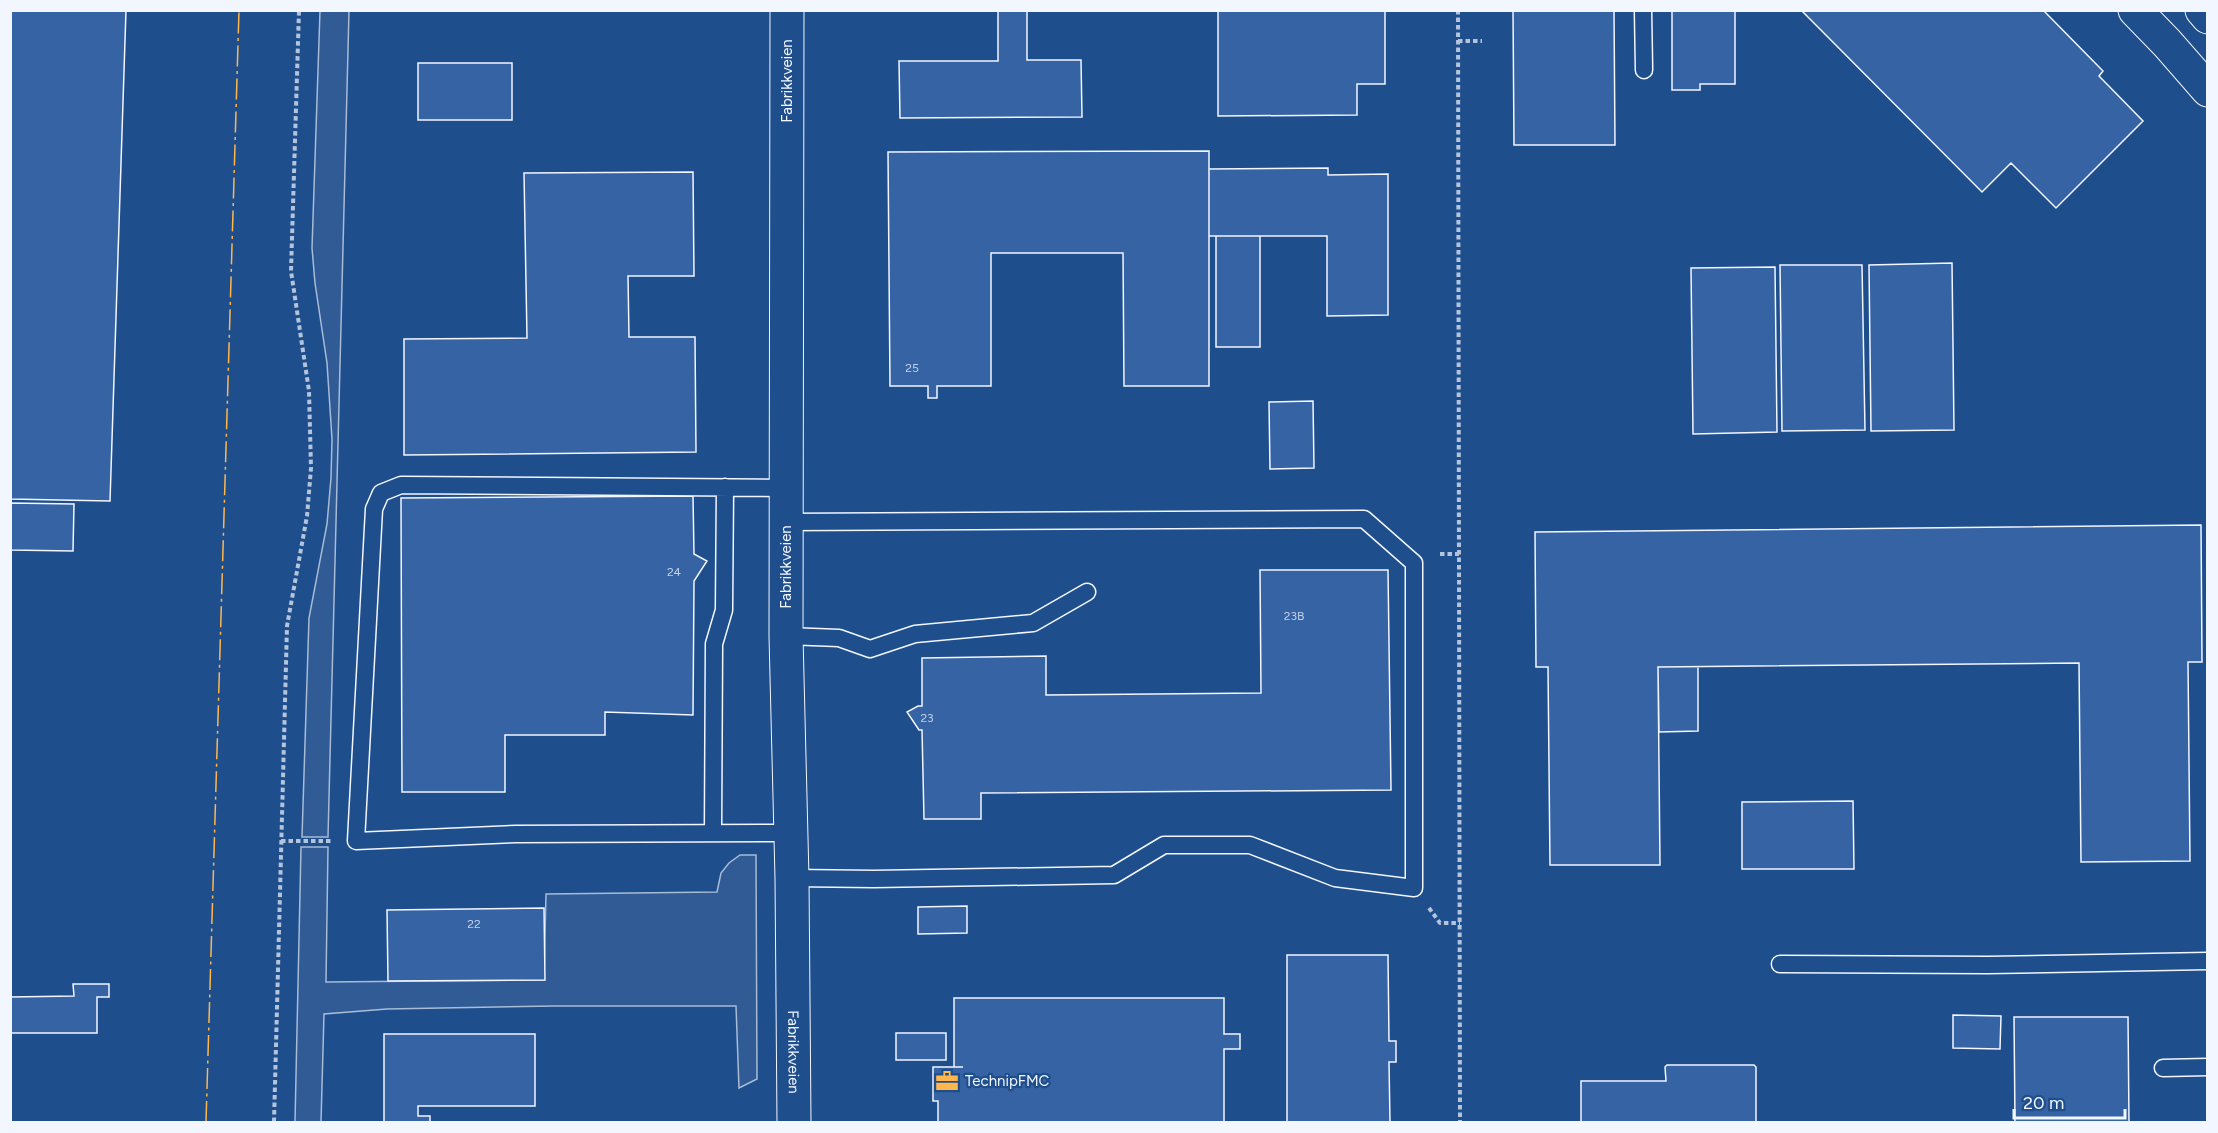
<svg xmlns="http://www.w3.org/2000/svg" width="2218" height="1133" font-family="Figtree,sans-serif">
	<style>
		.built { fill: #305b95; stroke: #a8bbd7; stroke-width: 1.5 }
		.building { fill: #3563a3; stroke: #f2f6ff; stroke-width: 1.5 }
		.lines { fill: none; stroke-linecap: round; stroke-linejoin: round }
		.service-casing { stroke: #f2f6ff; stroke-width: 19 }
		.minor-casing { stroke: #f2f6ff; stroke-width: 35 }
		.secondary-casing { stroke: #f2f6ff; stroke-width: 35 }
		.path { stroke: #b3c4dc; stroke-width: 4; stroke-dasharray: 4.5 3; stroke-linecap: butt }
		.service { stroke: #1f4e8c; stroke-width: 16 }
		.minor { stroke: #1f4e8c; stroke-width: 33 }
		.secondary { stroke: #1f4e8c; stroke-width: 33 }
		.power { stroke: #ffb74d; stroke-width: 1.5; stroke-dasharray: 21 4.5 3 4.5; stroke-linecap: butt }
		.labels { text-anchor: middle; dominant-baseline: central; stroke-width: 4.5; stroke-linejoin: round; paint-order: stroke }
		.number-label { font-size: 12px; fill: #c3d1e8 }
		.street-label { font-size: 15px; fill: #f2f6ff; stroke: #1f4e8c }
		.poi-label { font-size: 15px; fill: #f2f6ff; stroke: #1f4e8c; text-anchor: start }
	</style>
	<rect width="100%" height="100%" fill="#1f4e8c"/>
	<path class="built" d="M 320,11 L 349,11 L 328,837 L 302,837 L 309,618 L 327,524 L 331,478 L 332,439 L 327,363 L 315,283 L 312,248 Z
		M 301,847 L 328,847 L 326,982 L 544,980 L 546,894 L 717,892 L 721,873 L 729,863 L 740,855 L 756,855 L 757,1079 L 739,1088 L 736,1006 L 554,1006 L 387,1009 L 324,1014 L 321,1122 L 295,1122 Z"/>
	<path class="building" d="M 10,10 L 126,10 L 110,501 L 10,499 Z
		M 998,10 L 1027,10 L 1027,60 L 1081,60 L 1082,117 L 900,118 L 899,61 L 998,61 Z
		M 1218,10 L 1385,10 L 1385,84 L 1357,84 L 1357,115 L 1218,116 Z
		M 1513,10 L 1614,10 L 1615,145 L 1514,145 Z
		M 1672,10 L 1735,10 L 1735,84 L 1700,84 L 1700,90 L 1672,90 Z
		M 1801,10 L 2043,10 L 2103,71 L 2099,76 L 2143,121 L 2056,208 L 2011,163 L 1982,192 Z
		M 418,63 L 512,63 L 512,120 L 418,120 Z
		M 1209,151 L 1209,386 L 1124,386 L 1123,253 L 991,253 L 991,386 L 937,386 L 937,398 L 928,398 L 928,386 L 890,386 L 888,152 Z
		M 1328,168 L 1328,175 L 1388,174 L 1388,315 L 1327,316 L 1327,236 L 1209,236 L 1209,169 Z
		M 693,172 L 694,276 L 628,276 L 629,337 L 695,337 L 696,452 L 404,455 L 404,339 L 527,338 L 524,173 Z
		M 1216,236 L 1260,236 L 1260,347 L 1216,347 Z
		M 1952,263 L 1954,430 L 1871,431 L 1869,265 Z
		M 1780,265 L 1862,265 L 1865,430 L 1782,431 Z
		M 1775,267 L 1777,432 L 1693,434 L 1691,268 Z
		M 1313,401 L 1314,468 L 1270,469 L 1269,402 Z
		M 693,496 L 694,554 L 707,561 L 694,581 L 693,715 L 605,712 L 605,735 L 505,735 L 505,792 L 402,792 L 401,498 Z
		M 10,503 L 74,504 L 73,551 L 10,550 Z
		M 2201,525 L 2202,662 L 2188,662 L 2190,861 L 2081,862 L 2079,663 L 1658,667 L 1660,865 L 1550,865 L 1548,667 L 1536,667 L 1535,532 Z
		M 1260,570 L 1388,570 L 1391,790 L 981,793 L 981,819 L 924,819 L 922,730 L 919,730 L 907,712 L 918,706 L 922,706 L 922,658 L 1046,656 L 1046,695 L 1261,693 Z
		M 1658,667 L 1698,667 L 1698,731 L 1659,732 Z
		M 1853,801 L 1854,869 L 1742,869 L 1742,802 Z
		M 967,906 L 967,933 L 918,934 L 918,907 Z
		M 544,908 L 545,980 L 388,981 L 387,910 Z
		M 1287,955 L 1388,955 L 1389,1041 L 1396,1041 L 1396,1062 L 1389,1062 L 1390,1122 L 1287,1122 Z
		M 73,984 L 109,984 L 109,997 L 97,997 L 97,1033 L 10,1033 L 10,997 L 74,996 Z
		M 954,998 L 1224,998 L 1224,1034 L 1240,1034 L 1240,1049 L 1224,1049 L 1224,1122 L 938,1122 L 938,1101 L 933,1101 L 933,1067 L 963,1067 L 954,1067 Z
		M 1953,1015 L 2001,1016 L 2000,1049 L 1953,1048 Z
		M 2014,1017 L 2128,1017 L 2129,1122 L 2015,1122 Z
		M 896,1033 L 946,1033 L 946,1060 L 896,1060 Z
		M 384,1034 L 535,1034 L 535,1106 L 418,1106 L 418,1116 L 430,1116 L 430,1122 L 384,1122 Z
		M 1667,1065 L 1754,1065 L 1756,1067 L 1756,1122 L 1581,1122 L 1581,1081 L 1666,1081 L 1665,1067 Z"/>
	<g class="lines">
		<g class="service-casing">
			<path id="service" d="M 1643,10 L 1644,70
				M 786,488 L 401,485 L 381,493 L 374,509 L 356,841 L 516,834 L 791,833
				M 786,522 L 1364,519 L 1414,563 L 1414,888 L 1335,878 L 1250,845 L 1164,845 L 1114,875 L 874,879 L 792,878
				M 786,636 L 839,638 L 870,649 L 915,634 L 1033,623 L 1087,592
				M 713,833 L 714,644 L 724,610 L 725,487
				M 1780,964 L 1988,965 L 2208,961
				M 2163,1068 L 2208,1067"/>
		</g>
		<g class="minor-casing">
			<g id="minor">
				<path id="s1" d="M 787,10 L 786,636 L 792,878 L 794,1122"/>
			</g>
		</g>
		<g class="secondary-casing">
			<path id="secondary" d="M 2135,10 L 2167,43 L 2208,90
				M 2202,10 L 2208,17"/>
		</g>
		<path class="path" d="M 1458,10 L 1460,1122
			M 1458,41 L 1482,41
			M 1440,554 L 1459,554
			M 281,841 L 331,841
			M 1429,908 L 1440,923 L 1460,923
			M 274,1122 L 287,626 L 307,516 L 311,468 L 309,391 L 291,271 L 299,10"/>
		<use href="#service" class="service"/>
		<use href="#minor" class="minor"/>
		<use href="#secondary" class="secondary"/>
		<path class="power" d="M 206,1122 L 239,10"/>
	</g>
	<defs>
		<g id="office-bare" transform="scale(1.8)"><path d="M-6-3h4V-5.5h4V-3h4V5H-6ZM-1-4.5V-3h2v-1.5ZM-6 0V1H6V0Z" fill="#ffb74d" stroke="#1f4e8c" stroke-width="2.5" paint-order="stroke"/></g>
	</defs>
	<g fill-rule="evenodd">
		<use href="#office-bare" x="947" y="1081"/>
	</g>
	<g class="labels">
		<g class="number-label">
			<text x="912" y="368">25</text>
			<text x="674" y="572">24</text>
			<text x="1294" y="616">23B</text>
			<text x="927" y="718">23</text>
			<text x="474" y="924">22</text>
		</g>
		<g class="street-label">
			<text transform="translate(787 81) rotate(-90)">Fabrikkveien</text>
			<text transform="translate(786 567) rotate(-90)">Fabrikkveien</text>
			<text stroke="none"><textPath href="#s1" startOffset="1042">Fabrikkveien</textPath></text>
		</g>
		<g class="poi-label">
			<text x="965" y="1081">TechnipFMC</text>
		</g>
	</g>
	<rect width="2218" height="1133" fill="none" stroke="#f2f6ff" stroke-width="24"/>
	<path d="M2014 1109v9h111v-9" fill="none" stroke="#f2f6ff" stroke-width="3"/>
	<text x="2023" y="1109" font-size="18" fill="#f2f6ff" stroke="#1f4e8c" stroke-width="4.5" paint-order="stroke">20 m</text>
</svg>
